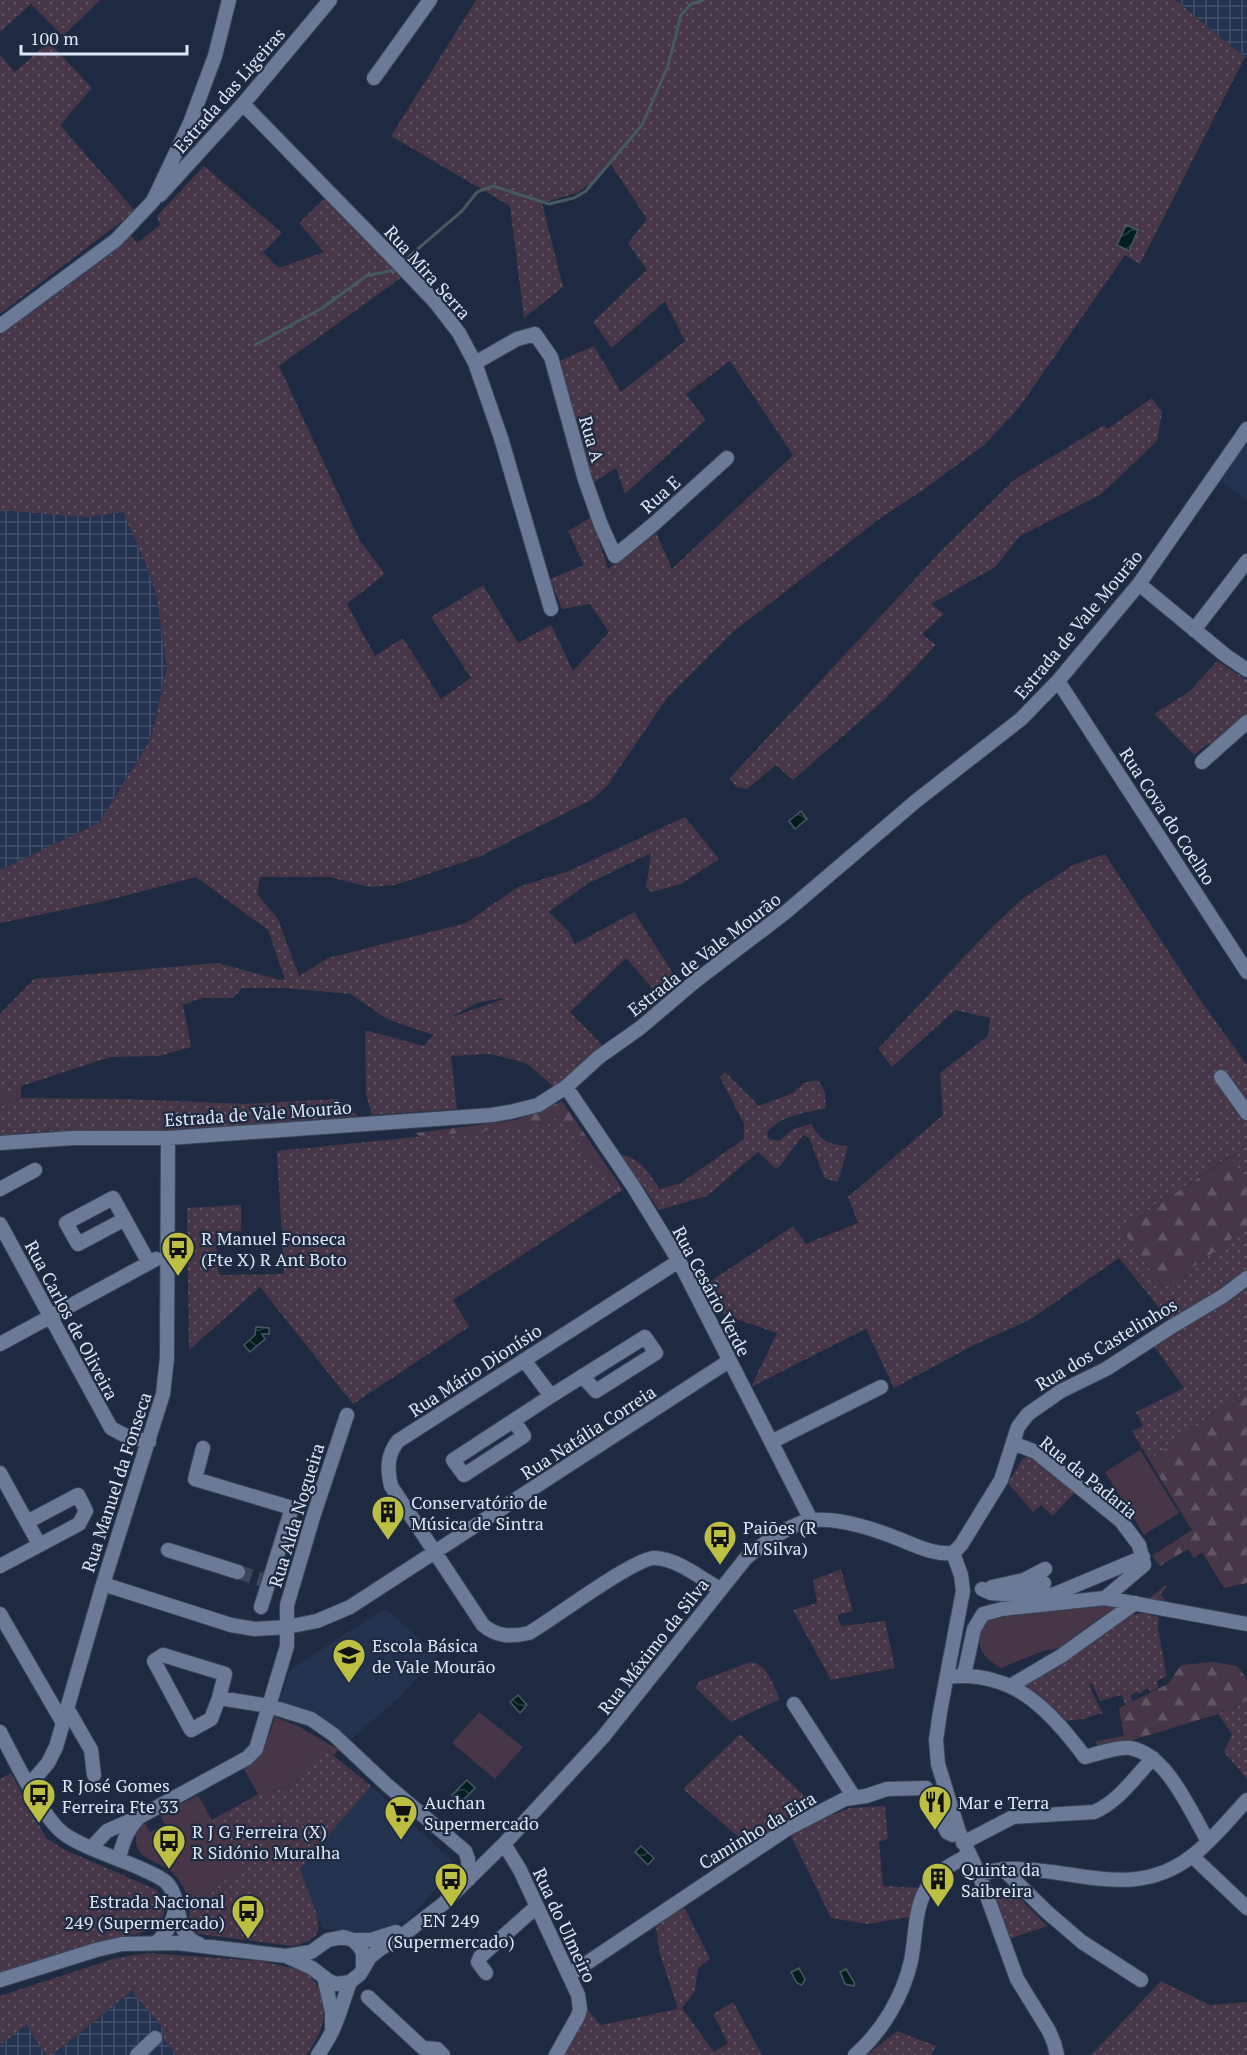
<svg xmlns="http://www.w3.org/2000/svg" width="1247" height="2055" font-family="'PT Serif',serif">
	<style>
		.built { fill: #22324f }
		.industrial { fill: url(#industrial-grid) }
		.grass { fill: url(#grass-dots); fill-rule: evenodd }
		.forest { fill: url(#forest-firs) }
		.park { fill: #463648 }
		.water { fill: url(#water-waves); stroke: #455a60; stroke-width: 1.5 }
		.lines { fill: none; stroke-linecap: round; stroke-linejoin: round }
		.stream { stroke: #455a60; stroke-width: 3 }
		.minor-tunnel { stroke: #3a465c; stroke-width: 14; stroke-dasharray: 14 7; stroke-linecap: butt }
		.minor-casing { stroke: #3a4559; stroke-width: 16 }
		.minor { stroke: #6b7b97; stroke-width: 14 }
		.labels { text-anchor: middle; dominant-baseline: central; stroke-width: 4.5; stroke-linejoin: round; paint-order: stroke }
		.street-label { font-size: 18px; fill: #dde6f6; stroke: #1d2a41 }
		.poi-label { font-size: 18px; fill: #dde6f6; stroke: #1d2a41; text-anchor: start }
	</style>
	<defs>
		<pattern id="industrial-grid" width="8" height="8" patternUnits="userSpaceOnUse" patternTransform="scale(1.5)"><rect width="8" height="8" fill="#22324f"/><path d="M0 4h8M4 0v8" fill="none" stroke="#425069"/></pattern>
		<pattern id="grass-dots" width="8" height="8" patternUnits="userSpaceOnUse" patternTransform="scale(1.5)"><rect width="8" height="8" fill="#463648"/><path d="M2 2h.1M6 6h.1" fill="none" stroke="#605363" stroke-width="1.8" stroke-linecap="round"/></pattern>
		<pattern id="forest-firs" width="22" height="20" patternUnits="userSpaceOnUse" patternTransform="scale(1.5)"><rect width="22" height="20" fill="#463648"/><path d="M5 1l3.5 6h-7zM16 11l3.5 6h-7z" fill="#605363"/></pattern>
		<pattern id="water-waves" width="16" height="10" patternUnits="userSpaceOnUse" patternTransform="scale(1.5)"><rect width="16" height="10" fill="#041e20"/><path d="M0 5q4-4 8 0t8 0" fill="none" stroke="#283f41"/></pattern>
	</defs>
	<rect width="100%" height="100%" fill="#1d2a41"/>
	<path class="built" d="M 1247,440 L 1247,501 L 1219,479 Z
		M 385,1608 L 438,1655 L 400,1697 L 348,1742 L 314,1713 L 280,1701 L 290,1670 Z
		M 371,1786 L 457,1865 L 408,1920 L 366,1933 L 322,1928 L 299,1870 Z"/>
	<path class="industrial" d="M 1175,0 L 1247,0 L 1247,58 L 1245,57 Z
		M 8,509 L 86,517 L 123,511 L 151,576 L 157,600 L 167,668 L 149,742 L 99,823 L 0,870 L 0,510 Z
		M 133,1991 L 163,2028 L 164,2040 L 177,2055 L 52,2055 Z
		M 26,2024 L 46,2055 L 0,2055 L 0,2045 Z"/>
	<path class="grass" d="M 0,0 L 100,0 L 63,36 L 31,4 L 0,32 Z
		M 476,0 L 1175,0 L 1245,57 L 1140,264 L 1125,255 L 1018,409 L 984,445 L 923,490 L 882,517 L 733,632 L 667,698 L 607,786 L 593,799 L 481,856 L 395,885 L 369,887 L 330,877 L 260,877 L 257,894 L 278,919 L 299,976 L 328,958 L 466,923 L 518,887 L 569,871 L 685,817 L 719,859 L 681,884 L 652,892 L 646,888 L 651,853 L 587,884 L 549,912 L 568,931 L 575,944 L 634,912 L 674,975 L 653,989 L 626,958 L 570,1012 L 603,1046 L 554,1087 L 526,1063 L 490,1054 L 451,1056 L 457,1109 L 372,1115 L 366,1094 L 365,1030 L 424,1046 L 433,1035 L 387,1019 L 351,994 L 284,988 L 242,988 L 233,998 L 203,998 L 183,1005 L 191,1047 L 159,1056 L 110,1057 L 0,1093 L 0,1014 L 34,979 L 218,963 L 280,980 L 285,979 L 268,930 L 196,877 L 101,902 L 0,923 L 0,870 L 99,823 L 149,742 L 152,733 L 167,667 L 157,600 L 151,576 L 123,512 L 86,517 L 0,510 L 0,334 L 93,265 L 131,235 L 137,243 L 160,225 L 157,216 L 204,166 L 282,233 L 263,253 L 279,268 L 324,252 L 299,223 L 327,196 L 402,277 L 279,366 L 360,541 L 385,574 L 347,604 L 375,656 L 403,638 L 441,699 L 471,678 L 431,617 L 483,585 L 518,643 L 551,625 L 573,671 L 609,632 L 590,604 L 562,609 L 550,579 L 584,565 L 568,531 L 591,517 L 608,569 L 655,530 L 672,569 L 793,455 L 730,361 L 686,394 L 706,420 L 625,494 L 616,468 L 594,482 L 582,458 L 555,363 L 594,346 L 621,392 L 685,341 L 665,301 L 612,348 L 593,322 L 647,270 L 628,243 L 647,219 L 610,163 L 594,181 L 577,193 L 542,203 L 563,287 L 524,318 L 510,206 L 391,136 ZM 501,998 L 504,999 L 449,1018 L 477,1003 Z
		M 49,42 L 92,88 L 60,125 L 135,211 L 0,314 L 0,55 L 15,72 Z
		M 1152,398 L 1162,412 L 1157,441 L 1101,494 L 1020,536 L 995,567 L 931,604 L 944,614 L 922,634 L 936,645 L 885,699 L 793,780 L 776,765 L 747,789 L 737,787 L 729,779 L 944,548 L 1014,480 L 1104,425 L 1107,429 Z
		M 1217,661 L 1247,680 L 1247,713 L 1217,743 L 1206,745 L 1194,755 L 1154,714 L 1190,691 Z
		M 1105,854 L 1194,991 L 1247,1065 L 1247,1184 L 1230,1156 L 1121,1229 L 1164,1288 L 1247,1228 L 1247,1269 L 1226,1287 L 1169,1320 L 1119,1258 L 1031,1319 L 970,1347 L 894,1388 L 866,1329 L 751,1387 L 777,1333 L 724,1315 L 705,1285 L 793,1226 L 806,1244 L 858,1223 L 848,1197 L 943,1115 L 940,1073 L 988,1036 L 990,1018 L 955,1010 L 892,1067 L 878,1049 L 991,928 L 1022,899 L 1073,865 Z
		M 725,1072 L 759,1106 L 793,1093 L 804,1083 L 818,1080 L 825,1092 L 826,1108 C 806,1113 779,1115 767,1133 L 769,1139 L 779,1141 L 793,1129 L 811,1124 C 822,1142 827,1144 848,1146 L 838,1182 L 825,1179 L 809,1138 L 803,1135 L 779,1167 L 776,1169 L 758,1152 L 707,1196 L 659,1210 L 621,1155 C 639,1157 651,1174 659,1189 L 681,1183 L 744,1139 L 744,1124 L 720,1077 Z
		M 21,1098 L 124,1099 L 247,1104 L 338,1099 L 358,1116 L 157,1132 L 49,1131 L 0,1136 L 0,1105 Z
		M 559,1117 L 619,1192 L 453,1300 L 469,1327 L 353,1404 L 260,1287 L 189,1350 L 187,1208 L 241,1205 L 241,1231 L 215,1233 L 219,1275 L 284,1274 L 277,1151 L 536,1125 Z
		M 1247,1289 L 1247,1391 L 1149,1460 L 1132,1431 L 1143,1426 L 1136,1412 L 1184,1388 L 1154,1346 Z
		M 1033,1456 L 1076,1491 L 1053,1516 L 1041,1505 L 1033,1512 L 1008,1483 L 1023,1458 Z
		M 841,1569 L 853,1611 L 837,1615 L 841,1626 L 885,1621 L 895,1668 L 831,1680 L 793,1610 L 817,1603 L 813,1580 Z
		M 1165,1585 L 1167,1587 L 1160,1594 L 1166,1601 L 1174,1603 L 1174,1605 L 1113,1594 L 1115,1592 L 1150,1598 Z
		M 1145,1613 L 1159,1617 L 1158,1628 L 1167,1679 L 1165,1677 L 1157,1681 L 1158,1688 L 1150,1692 L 1148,1688 L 1139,1694 L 1137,1692 L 1130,1695 L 1133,1701 L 1126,1705 L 1121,1695 L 1100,1701 L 1092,1683 L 1089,1685 L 1102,1713 L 1083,1719 L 1064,1721 L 1021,1686 L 1125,1615 Z
		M 750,1662 C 767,1663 773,1685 780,1699 L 731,1722 L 695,1687 L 700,1681 Z
		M 1247,1700 L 1247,1779 L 1224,1752 L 1232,1734 L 1218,1714 Z
		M 740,1734 L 816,1807 L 750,1847 L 683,1789 Z
		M 324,1748 L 371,1786 L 300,1869 C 304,1882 309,1894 314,1906 C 323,1931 320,1940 292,1946 L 199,1934 L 195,1932 L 189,1915 L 189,1906 L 239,1870 L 212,1820 L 258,1794 L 287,1787 Z
		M 11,1773 L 46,1838 L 65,1850 L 157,1890 L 165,1906 L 162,1922 L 153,1929 L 0,1974 L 0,1779 Z
		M 885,1806 L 888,1839 L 879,1842 L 883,1886 L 920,1888 L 909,1917 L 867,1924 L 831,1918 L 789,1832 L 850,1808 Z
		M 1006,1888 L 1011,1889 L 1047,1926 L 1009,1939 L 995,1898 L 996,1893 Z
		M 684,1907 L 710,1959 L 698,1968 L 695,1991 L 682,2008 L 714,2052 L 728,2043 L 713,2014 L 733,2002 L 762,2055 L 561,2055 L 587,2009 L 601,2025 L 678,2009 L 659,1951 L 656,1926 Z
		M 148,1953 L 260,1961 L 306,1971 C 332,2000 328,2025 306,2055 L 177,2055 L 164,2040 L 163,2028 L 132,1991 L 52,2055 L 46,2055 L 26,2025 L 0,2045 L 0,1996 L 116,1958 Z
		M 1161,1981 L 1210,2005 L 1247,2002 L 1247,2055 L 1091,2055 Z
		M 897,2031 L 936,2046 L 931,2055 L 867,2055 Z"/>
	<path class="forest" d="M 21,1086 L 21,1098 L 0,1105 L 0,1093 Z
		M 562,1101 L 623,1190 L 619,1192 L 559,1117 L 536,1125 L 420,1137 L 416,1133 L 516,1120 Z
		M 1231,1156 L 1247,1184 L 1247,1228 L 1164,1288 L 1121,1229 Z
		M 1247,1391 L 1247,1583 L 1224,1588 L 1202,1552 L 1194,1558 L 1188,1549 L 1160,1566 L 1152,1556 L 1192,1530 L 1149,1460 Z
		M 1213,1662 L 1237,1666 L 1247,1679 L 1247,1700 L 1218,1714 L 1100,1750 L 1096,1741 L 1124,1736 L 1119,1708 L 1168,1684 L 1181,1665 Z"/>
	<path class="park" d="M 1140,1450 L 1179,1513 L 1144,1535 L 1105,1472 Z
		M 1106,1605 L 1121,1605 L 1059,1648 L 1043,1651 L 1001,1668 C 980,1656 975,1646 984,1623 L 995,1618 Z
		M 479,1712 L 523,1747 L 495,1779 L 452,1743 Z
		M 275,1717 L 298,1726 L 339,1750 L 333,1755 L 324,1748 L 287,1787 L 258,1794 L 244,1769 C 264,1756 268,1739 275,1717 Z
		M 198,1795 L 240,1870 L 189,1906 C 187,1892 182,1882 172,1872 C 160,1861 135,1860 136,1839 C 136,1832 139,1827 145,1823 L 150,1832 L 165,1825 L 160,1815 Z"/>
	<path class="water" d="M 1126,225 L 1138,230 L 1129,251 L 1117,245 Z
		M 801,811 L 807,819 L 795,829 L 789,821 Z
		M 256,1327 L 269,1328 L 269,1334 L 262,1334 L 265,1339 L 250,1352 L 244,1345 L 255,1335 Z
		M 518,1695 L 527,1705 L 520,1713 L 510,1702 Z
		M 467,1780 L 475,1788 L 461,1802 L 462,1803 L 466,1800 L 468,1803 L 464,1807 L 452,1795 Z
		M 641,1846 L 654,1858 L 648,1865 L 635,1852 Z
		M 799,1968 L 805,1979 L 802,1985 L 797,1983 L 791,1972 Z
		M 846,1969 L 854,1982 L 854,1986 L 845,1984 L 840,1972 Z"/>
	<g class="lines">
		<path class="stream" d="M 406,259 L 462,211 L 477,192 L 493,186 L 549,204 L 574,198 L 586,191 L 642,125 L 668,66 L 681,15 L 691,4 L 703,0
			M 255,345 L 324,307 L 366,276 L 394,270"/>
		<path class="minor-tunnel" d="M 238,1572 L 263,1580"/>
		<g class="minor-casing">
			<path id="minor" d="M 374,78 L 430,0
				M 243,104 L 400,265 L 436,303 L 459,333 L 475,363 L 501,438 L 551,609
				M 160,195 L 243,104 L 330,0
				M 0,326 L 116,240 L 153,201 L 190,123 L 215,56 L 229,0
				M 475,363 L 517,339 L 535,334 L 551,357 L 585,480 L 601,525 L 615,556 L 654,524 L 727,458
				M 1139,584 L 1225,655 L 1247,670
				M 1194,630 L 1247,561
				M 1058,681 L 1247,972
				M 1202,762 L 1247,722
				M 1221,1077 L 1247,1113
				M 566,1087 L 633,1186 L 679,1261 L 811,1520
				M 0,1143 L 73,1138 L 168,1138 L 492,1115 L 510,1112 L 538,1105 L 566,1087 L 599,1057 L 640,1028 L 693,983 L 786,912 L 916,801 L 1021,719 L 1058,681 L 1139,584 L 1247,429
				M 0,1189 L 35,1170
				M 125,1219 L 78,1244 L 66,1223 L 113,1198 L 149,1263
				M 0,1224 L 111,1428 L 124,1435 L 149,1442
				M 679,1261 L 398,1441 C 387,1455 387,1469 391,1486 L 483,1625 C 497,1637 511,1637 529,1633 C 552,1620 635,1557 655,1558 C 678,1559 700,1578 720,1589
				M 0,1344 L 156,1259
				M 524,1360 L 551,1396 L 645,1337 L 656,1353 L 596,1391 L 582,1376
				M 514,1421 L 524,1436 L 464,1475 L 453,1460 L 551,1396
				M 771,1442 L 881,1387
				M 1013,1443 L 1036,1452 L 1121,1521 L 1139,1545 L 1144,1565 L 1105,1598
				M 203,1448 L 195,1479 L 292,1508 L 261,1607
				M 0,1473 L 39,1544
				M 168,1550 L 238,1572
				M 953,1553 L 961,1575 L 963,1591 L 940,1712 L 936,1740 L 938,1764 L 959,1832 L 979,1874 L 1017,1979 L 1049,2031 L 1054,2043 L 1057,2055
				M 953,1553 L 961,1545 L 1001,1480 L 1018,1427 L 1028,1414 L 1061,1391 L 1106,1369 L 1171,1327 L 1223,1296 L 1247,1278
				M 0,1566 L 79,1524 L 86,1511 L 78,1495 L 27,1522
				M 103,1584 L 231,1625 L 255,1629 L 287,1627 L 317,1621 L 350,1607 L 729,1361
				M 992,1587 L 1024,1580 L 1045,1569
				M 982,1589 L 991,1593 L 1035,1597 L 1055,1594 L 1143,1557
				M 1021,1593 L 1044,1583
				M 0,1614 L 63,1723
				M 964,1675 L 974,1629 L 983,1614 L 1002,1609 L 1105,1598 L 1247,1624
				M 947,1677 C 1012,1669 1049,1709 1085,1757 C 1096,1754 1120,1746 1130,1748 C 1167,1754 1190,1811 1208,1841
				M 1012,1685 L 1061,1656 L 1135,1603
				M 219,1698 L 211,1719 L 191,1730 L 154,1661 L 163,1655 L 225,1674 L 219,1698 L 269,1706 L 311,1719 L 334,1735 L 387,1785 L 465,1851 L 468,1859 L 469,1879
				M 794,1704 L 854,1797
				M 67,1708 L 91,1750 L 94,1775
				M 0,1732 C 13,1757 42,1817 63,1833 C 81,1847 120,1859 142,1869 C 150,1873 159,1876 166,1882 C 184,1900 172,1934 199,1944
				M 29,1785 L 48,1763 L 56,1747 L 103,1584 L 163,1394 L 167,1358 L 168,1138
				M 963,1843 L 1013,1817 L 1094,1812 C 1119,1801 1135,1777 1153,1758
				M 504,1844 L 520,1870 L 578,1995 L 580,2009 L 578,2016 L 556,2055
				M 92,1847 L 107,1831 L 141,1816 L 247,1758 L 256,1749 L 287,1646 L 287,1605 L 314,1514 L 347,1415
				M 1192,1856 L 1247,1908
				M 119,1858 C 123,1842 127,1830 138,1818
				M 1003,1869 L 1047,1912 L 1082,1942 L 1141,1980
				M 979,1874 C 993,1871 1005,1868 1020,1869 C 1081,1871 1137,1899 1192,1856 C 1212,1841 1229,1819 1247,1800
				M 353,1940 L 371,1940 L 396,1932
				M 156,1943 C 168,1932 173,1922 176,1906
				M 286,1956 L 312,1968 L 329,1981 L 336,1984 L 350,1982 L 360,1974 L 370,1957 L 380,1949 L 403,1935 L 443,1904 L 504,1844 L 603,1737 L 746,1558 C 761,1545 794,1521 814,1520 C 842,1518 874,1529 899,1539 C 917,1546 934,1555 953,1553
				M 486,1973 L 478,1962 L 480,1957 L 536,1907
				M 569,1975 L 787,1829 L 845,1799 L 866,1796 L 887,1789 L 926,1788 L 947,1832 L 953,1835 L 959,1832
				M 324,1977 L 332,2012 L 332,2028
				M 0,1980 L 96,1950 L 122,1944 L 177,1943 L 286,1956 L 311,1952 L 328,1940 L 343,1937 L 353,1940 L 359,1946 L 363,1953 L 363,1969
				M 368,1997 L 423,2048 L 437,2049 L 443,2055
				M 137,2055 L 155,2038
				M 318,2055 C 337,2028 339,2012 350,1982
				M 855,2055 C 882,2032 903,1996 911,1961 C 916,1937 914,1905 929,1885 C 939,1870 954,1863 969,1855"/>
		</g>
		<use href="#minor" class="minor"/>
	</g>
	<defs>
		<g id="bus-pin" transform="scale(1.725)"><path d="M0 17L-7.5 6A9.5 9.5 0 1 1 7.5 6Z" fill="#bdbf43" stroke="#1d2a41"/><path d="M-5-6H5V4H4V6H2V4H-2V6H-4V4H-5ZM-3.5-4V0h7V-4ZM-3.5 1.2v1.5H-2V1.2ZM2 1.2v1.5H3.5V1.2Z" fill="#111"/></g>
		<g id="building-pin" transform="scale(1.725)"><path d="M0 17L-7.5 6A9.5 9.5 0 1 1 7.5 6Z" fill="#bdbf43" stroke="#1d2a41"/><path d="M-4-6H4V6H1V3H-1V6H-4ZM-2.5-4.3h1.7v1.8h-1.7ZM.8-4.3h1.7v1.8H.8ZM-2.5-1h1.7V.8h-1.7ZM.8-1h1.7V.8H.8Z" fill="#111"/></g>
		<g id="school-pin" transform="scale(1.725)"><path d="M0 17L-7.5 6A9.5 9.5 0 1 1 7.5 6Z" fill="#bdbf43" stroke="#1d2a41"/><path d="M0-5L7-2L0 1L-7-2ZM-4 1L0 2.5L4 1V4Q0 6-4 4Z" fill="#111"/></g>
		<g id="restaurant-pin" transform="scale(1.725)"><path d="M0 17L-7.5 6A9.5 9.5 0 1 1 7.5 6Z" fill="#bdbf43" stroke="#1d2a41"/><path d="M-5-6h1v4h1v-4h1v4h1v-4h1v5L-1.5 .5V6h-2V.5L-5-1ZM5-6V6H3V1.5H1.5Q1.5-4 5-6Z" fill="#111"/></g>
		<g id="supermarket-pin" transform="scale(1.725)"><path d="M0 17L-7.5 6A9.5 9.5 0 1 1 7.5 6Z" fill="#bdbf43" stroke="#1d2a41"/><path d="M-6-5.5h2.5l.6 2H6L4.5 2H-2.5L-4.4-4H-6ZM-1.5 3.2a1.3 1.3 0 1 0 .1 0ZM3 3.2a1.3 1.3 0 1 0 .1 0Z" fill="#111"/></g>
	</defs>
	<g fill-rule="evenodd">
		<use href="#bus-pin" x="178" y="1248"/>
		<use href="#building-pin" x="388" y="1512"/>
		<use href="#bus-pin" x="720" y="1537"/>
		<use href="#school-pin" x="349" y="1655"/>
		<use href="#bus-pin" x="39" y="1795"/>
		<use href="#restaurant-pin" x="935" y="1802"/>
		<use href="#supermarket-pin" x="401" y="1812"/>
		<use href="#bus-pin" x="169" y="1841"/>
		<use href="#bus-pin" x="451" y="1879"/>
		<use href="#building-pin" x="938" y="1879"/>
		<use href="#bus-pin" x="248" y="1911"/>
	</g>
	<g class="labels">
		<g class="street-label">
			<text transform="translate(229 90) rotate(-49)">Estrada das Ligeiras</text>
			<text transform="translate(428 272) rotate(48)">Rua Mira Serra</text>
			<text transform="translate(592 439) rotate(74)">Rua A</text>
			<text transform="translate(660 494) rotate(-42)">Rua E</text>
			<text transform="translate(1078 624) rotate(-50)">Estrada de Vale Mourão</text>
			<text transform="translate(1168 816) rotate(57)">Rua Cova do Coelho</text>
			<text transform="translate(704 954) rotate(-38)">Estrada de Vale Mourão</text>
			<text transform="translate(258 1113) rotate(-4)">Estrada de Vale Mourão</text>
			<text transform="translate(712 1291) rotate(62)">Rua Cesário Verde</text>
			<text transform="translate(72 1320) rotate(62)">Rua Carlos de Oliveira</text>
			<text transform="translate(1106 1344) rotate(-31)">Rua dos Castelinhos</text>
			<text transform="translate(475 1370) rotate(-33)">Rua Mário Dionísio</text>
			<text transform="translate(588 1432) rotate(-33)">Rua Natália Correia</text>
			<text transform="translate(1089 1477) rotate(39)">Rua da Padaria</text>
			<text transform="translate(116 1482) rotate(-72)">Rua Manuel da Fonseca</text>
			<text transform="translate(296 1515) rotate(-73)">Rua Alda Nogueira</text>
			<text transform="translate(653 1646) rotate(-52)">Rua Máximo da Silva</text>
			<text transform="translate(757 1830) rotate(-31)">Caminho da Eira</text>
			<text transform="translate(565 1925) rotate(65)">Rua do Ulmeiro</text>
		</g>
		<g class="poi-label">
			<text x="201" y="1238">R Manuel Fonseca<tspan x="201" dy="21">(Fte X) R Ant Boto</tspan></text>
			<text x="411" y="1502">Conservatório de<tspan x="411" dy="21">Música de Sintra</tspan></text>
			<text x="743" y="1527">Paiões (R<tspan x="743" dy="21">M Silva)</tspan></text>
			<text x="372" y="1645">Escola Básica<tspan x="372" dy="21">de Vale Mourão</tspan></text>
			<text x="62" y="1785">R José Gomes<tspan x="62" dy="21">Ferreira Fte 33</tspan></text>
			<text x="424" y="1802">Auchan<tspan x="424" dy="21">Supermercado</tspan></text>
			<text x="958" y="1802">Mar e Terra</text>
			<text x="192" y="1831">R J G Ferreira (X)<tspan x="192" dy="21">R Sidónio Muralha</tspan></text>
			<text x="961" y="1869">Quinta da<tspan x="961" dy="21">Saibreira</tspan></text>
			<text x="225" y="1901" text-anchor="end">Estrada Nacional<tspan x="225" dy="21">249 (Supermercado)</tspan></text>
			<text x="451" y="1920" text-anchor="middle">EN 249<tspan x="451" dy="21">(Supermercado)</tspan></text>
		</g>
	</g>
	<path d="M21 45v9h166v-9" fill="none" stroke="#dde6f6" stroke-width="3"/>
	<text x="30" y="45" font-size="18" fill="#dde6f6" stroke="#1d2a41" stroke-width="4.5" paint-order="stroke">100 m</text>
</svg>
